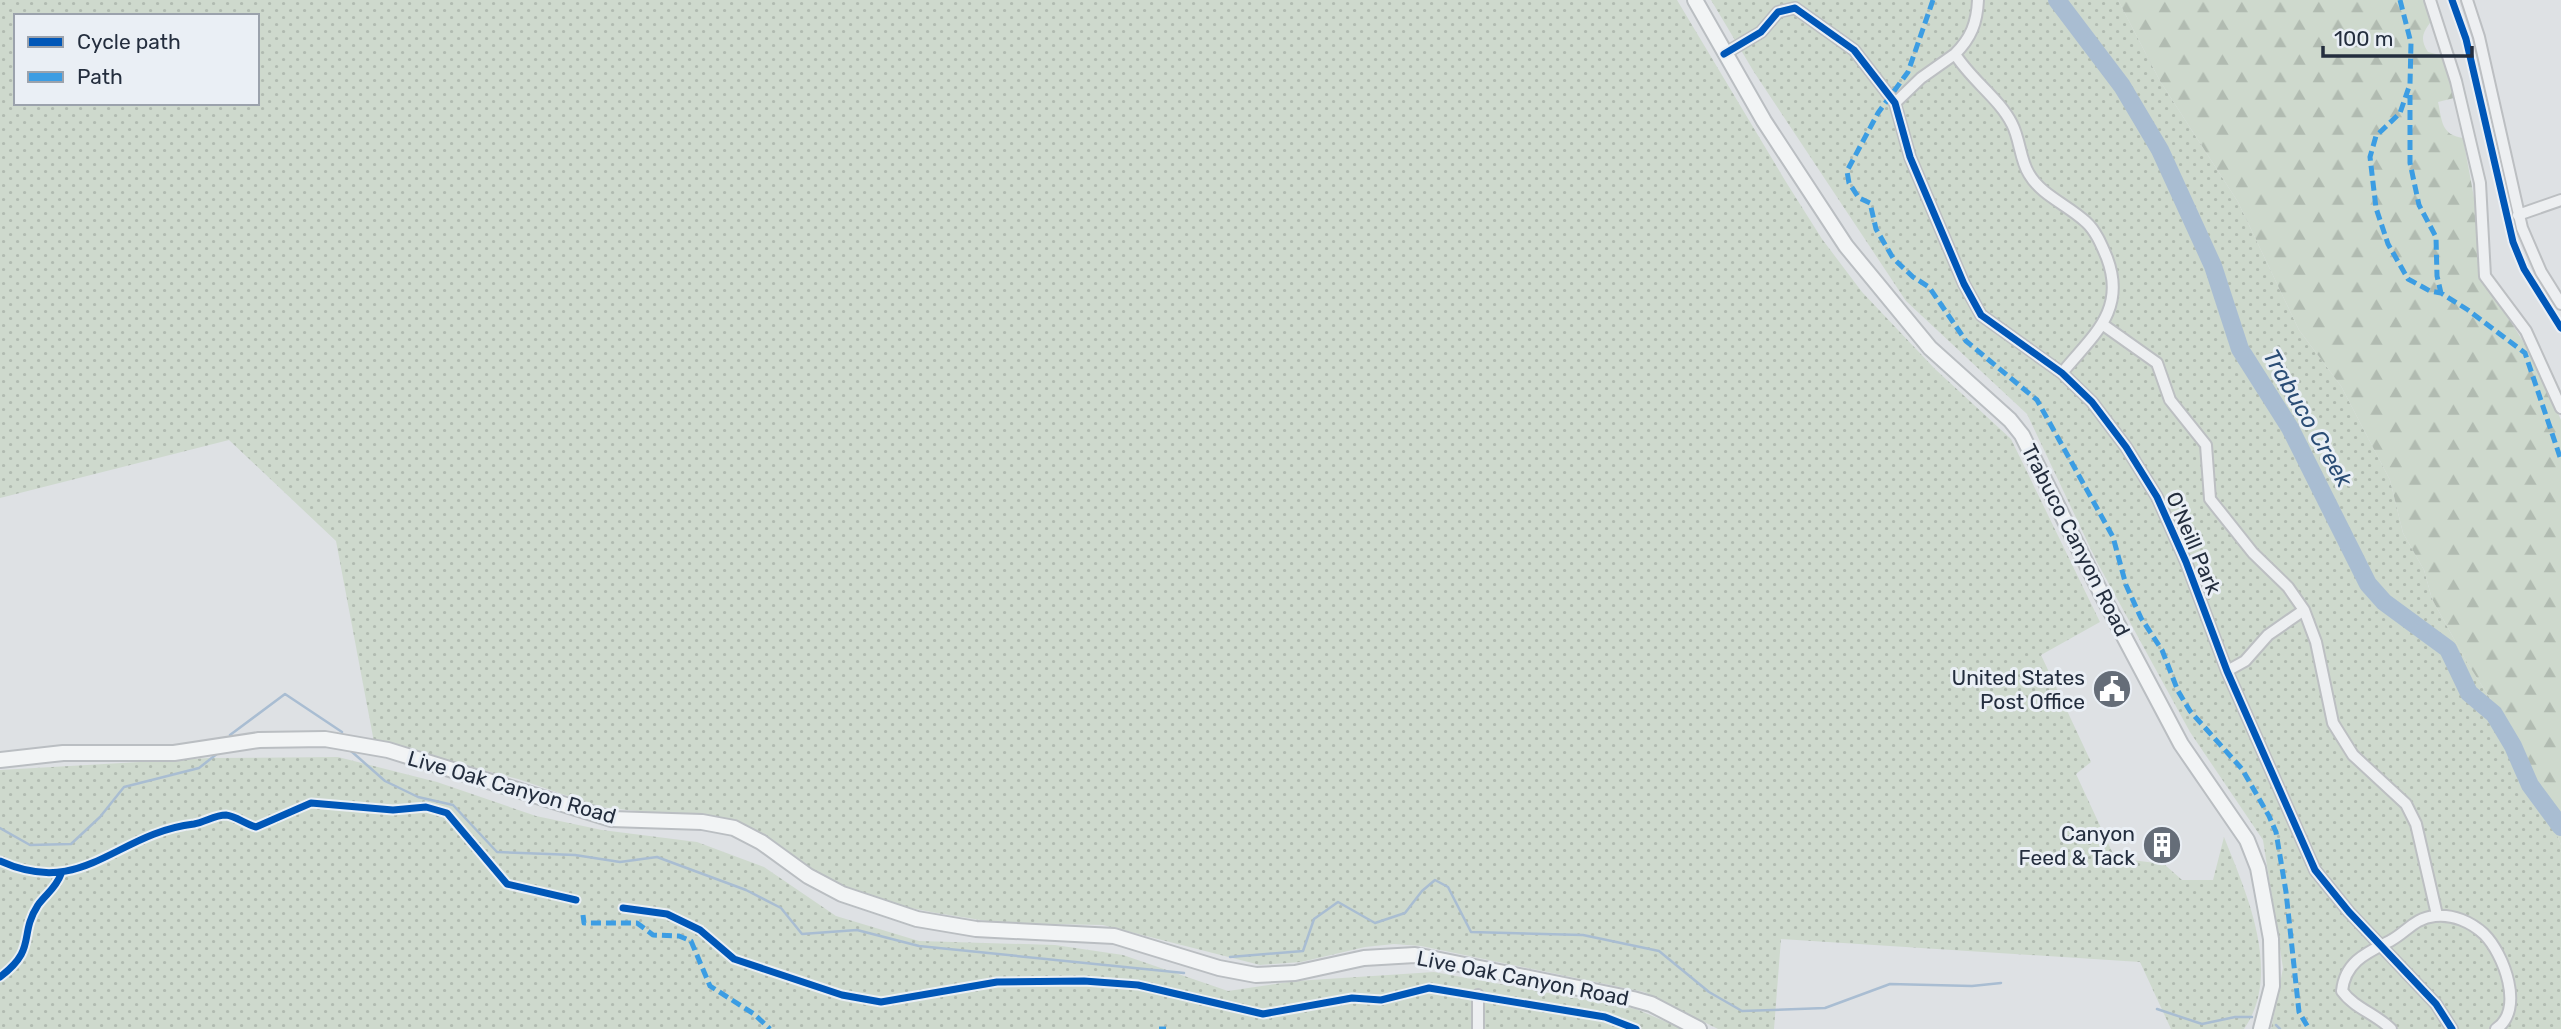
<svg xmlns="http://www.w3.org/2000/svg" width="2561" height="1029" font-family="Rubik,sans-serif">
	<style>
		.grass { fill: url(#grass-dots); fill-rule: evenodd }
		.forest { fill: url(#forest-firs) }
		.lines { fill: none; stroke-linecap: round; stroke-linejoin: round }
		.stream { stroke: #a9bdd2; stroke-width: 2.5 }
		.river { stroke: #a9bdd2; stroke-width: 18 }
		.minor-casing { stroke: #bcbfc2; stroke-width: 14 }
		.major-casing { stroke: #babec2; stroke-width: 18 }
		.minor { stroke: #edeff1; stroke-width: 10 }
		.major { stroke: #f2f4f5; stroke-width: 14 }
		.quiet { stroke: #3c9de3; stroke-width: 5; stroke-dasharray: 10 5; stroke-linecap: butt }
		.cycleway-casing { stroke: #eaeff5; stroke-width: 11 }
		.cycleway { stroke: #0057b8; stroke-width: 7 }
		.labels { text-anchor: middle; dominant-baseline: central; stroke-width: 6; stroke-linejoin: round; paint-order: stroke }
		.street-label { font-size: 21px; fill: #242e3e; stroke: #eaeff5 }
		.poi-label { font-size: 21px; fill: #242e3e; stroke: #eaeff5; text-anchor: end }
		.water-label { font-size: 23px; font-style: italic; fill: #2b4d75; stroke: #eaeff5 }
	</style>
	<defs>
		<pattern id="grass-dots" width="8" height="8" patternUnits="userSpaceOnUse" patternTransform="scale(1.75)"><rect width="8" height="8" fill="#ced9cd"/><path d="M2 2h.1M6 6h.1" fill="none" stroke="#b1bbb1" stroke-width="1.8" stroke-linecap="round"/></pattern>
		<pattern id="forest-firs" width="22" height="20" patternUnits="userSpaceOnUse" patternTransform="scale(1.75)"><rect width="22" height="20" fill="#ced9cd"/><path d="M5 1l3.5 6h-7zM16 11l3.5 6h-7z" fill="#b1bbb1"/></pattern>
	</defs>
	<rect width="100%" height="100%" fill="#dee1e4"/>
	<path class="grass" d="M 0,0 L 1677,0 L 1786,182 L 1822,239 L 1862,292 L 1935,369 L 2011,439 L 2100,622 L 2041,655 L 2091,762 L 2076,774 L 2115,858 L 2164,864 L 2182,880 L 2213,880 L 2224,837 C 2246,892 2283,974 2244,1029 L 2171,1029 L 2140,962 L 1781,939 L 1774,1029 L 1718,1029 L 1644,992 L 1421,946 L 1394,944 L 1365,947 L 1301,962 L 1260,965 L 1103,925 L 1000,923 L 936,913 L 881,902 L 853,891 L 711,819 L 600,807 L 518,779 L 374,742 L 336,541 L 229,440 L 0,498 ZM 16,16 L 257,16 L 257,103 L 16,103 Z
		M 1711,0 L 2118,0 L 2160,81 L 2238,202 L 2299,330 L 2341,386 L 2390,480 L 2403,533 L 2424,570 L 2432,599 L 2465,659 L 2524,752 L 2561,845 L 2561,1029 L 2271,1029 L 2283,968 L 2263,840 L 2190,732 L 2097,562 L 2027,414 L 1906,301 L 1754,72 Z
		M 338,757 L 437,782 L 536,816 L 602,830 L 697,842 L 764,867 L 836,916 L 919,941 L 1055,945 L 1123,955 L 1228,991 L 1296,981 L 1434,972 L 1636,1009 L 1683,1029 L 0,1029 L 0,770 L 209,758 Z"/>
	<path class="forest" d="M 2118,0 L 2425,0 L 2433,19 C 2423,32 2419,38 2428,52 L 2444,56 L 2454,98 L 2438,102 C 2442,120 2441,135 2463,138 L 2491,290 L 2531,354 L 2561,420 L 2561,845 L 2524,752 L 2465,659 L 2432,599 L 2424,570 L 2403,533 L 2390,480 L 2341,386 L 2299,330 L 2238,202 L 2160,81 Z"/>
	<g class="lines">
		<path class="stream" d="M 230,735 L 285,694 L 342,732
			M 351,751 L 385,781 L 418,797 L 453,805 L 497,852 L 575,855 L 620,862 L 657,857 L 746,890 L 781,908 L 802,934 L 857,930 L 919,946 L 1184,973
			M 0,828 L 30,845 L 71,844 L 100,817 L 124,787 L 199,768 L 218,753
			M 1230,957 L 1303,951 L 1314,919 L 1338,902 L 1375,923 L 1405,913 L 1422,891 L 1435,880 L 1448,887 L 1471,932 L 1583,935 L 1659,951 L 1709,992 L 1742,1011 L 1825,1008 L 1890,984 L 1972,986 L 2001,983
			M 2157,1009 L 2202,1024 L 2235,1017 L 2252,1017
			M 2276,1025 L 2280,1029"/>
		<path class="river" d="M 2057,0 L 2122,86 L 2160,150 L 2213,266 L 2240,349 L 2290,428 L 2368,584 L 2384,602 L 2448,649 L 2469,693 L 2494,714 L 2513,746 L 2530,785 L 2561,827"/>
		<g class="minor-casing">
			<path id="minor" d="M 1978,0 C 1977,23 1971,38 1955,54 C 1971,80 1999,98 2012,124 C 2020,139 2020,160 2029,174 C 2041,195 2068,205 2086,222 C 2096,231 2102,246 2107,258 C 2127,311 2092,336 2062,373
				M 2430,0 L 2456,81 L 2480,183 L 2485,276 L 2526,331 L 2561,408
				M 2467,0 L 2479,37 L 2522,228 L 2541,272 L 2561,304
				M 1724,54 L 1761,32 L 1778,12 L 1795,8 L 1854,50 L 1895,103 L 1910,157 L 1964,284 L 1981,315 L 2062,373 L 2092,402 L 2126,447 L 2157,497 L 2186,562 L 2227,671 L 2315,870 L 2349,912 L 2436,1004 L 2452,1029
				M 1895,103 L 1921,78 L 1955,54
				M 2518,215 L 2561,200
				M 2102,324 L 2157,363 L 2170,400 L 2206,445 L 2210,499 L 2253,553 L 2288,587 L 2304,610 L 2316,642 L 2333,723 L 2353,755 L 2406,804 L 2416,824 L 2437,915
				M 2227,671 L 2245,661 L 2268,635 L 2304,610
				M 1478,995 L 1478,1029
				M 2391,1029 C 2376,1014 2354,1008 2342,991 C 2345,962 2366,953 2390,941 C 2407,932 2414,918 2435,916 C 2453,914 2471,922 2484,934 C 2504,954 2525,1010 2496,1029"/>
		</g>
		<g class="major-casing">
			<path id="major" d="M 1695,0 L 1764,121 L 1846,246 L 1930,348 L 2010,420 L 2022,435 L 2101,593 L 2181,744 L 2247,840 L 2258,868 L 2271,939 L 2272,986 L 2261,1029
				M 0,760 L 63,753 L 174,753 L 259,740 L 325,739 L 388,750 L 611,819 L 702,822 L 734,828 L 761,842 L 808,876 L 842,894 L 917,919 L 976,929 L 1114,936 L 1219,968 L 1256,975 L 1295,973 L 1364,958 L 1415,955 L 1633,999 L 1651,1004 L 1699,1029"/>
		</g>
		<use href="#minor" class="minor"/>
		<use href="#major" class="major"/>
		<path class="quiet" d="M 1933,0 L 1908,72 L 1878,113 L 1847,171 L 1849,183 L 1859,198 L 1870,203 L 1876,229 L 1893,258 L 1913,277 L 1929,287 L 1966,341 L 2037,400 L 2113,537 L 2126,585 L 2141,618 L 2162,650 L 2178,691 L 2190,711 L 2242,769 L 2269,816 L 2276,832 L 2286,892 L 2299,1012 L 2309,1029
			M 2400,0 L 2411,43 L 2410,84 L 2400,113 L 2376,136 L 2370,157 L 2376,208 L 2388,244 L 2408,279 L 2430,291 L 2441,293 L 2468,310 L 2525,353 L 2561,460
			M 2410,95 L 2410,163 L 2419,205 L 2436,237 L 2437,276 L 2441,293
			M 583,915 L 584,923 L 637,923 L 653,935 L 679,936 L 691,941 L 710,986 L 754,1014 L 770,1029
			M 1159,1029 L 1166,1029"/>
		<g class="cycleway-casing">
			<path id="cycleway" d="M 2452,0 L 2466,39 L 2513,242 L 2524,269 L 2561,328
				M 1724,54 L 1761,32 L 1778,12 L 1795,8 L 1854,50 L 1895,103 L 1910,157 L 1964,284 L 1981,315 L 2062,373 L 2092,402 L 2126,447 L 2157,497 L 2186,562 L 2227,671 L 2315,870 L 2349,912 L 2436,1004 L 2452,1029
				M 0,861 C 83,899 116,833 194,824 C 205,822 215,815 226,815 C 236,816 245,824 256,827 L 311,803 L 393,810 L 426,807 L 447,813 L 507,884 L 576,900
				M 623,908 L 667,914 L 700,930 L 734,959 L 842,995 L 881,1002 L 997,982 L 1084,981 L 1138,985 L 1263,1014 L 1352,998 L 1381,1000 L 1429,988 L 1605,1017 L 1636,1029
				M 0,977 C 38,948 18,936 38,905 C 46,894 56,888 61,874"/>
		</g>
		<use href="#cycleway" class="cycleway"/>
	</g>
	<defs>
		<g id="civic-disc" transform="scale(2.0125)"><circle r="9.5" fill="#656d78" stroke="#eaeff5"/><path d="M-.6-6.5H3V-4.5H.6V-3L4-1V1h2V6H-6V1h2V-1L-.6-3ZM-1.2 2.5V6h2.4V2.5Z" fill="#fff"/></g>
		<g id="building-disc" transform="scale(2.0125)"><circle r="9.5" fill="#656d78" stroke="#eaeff5"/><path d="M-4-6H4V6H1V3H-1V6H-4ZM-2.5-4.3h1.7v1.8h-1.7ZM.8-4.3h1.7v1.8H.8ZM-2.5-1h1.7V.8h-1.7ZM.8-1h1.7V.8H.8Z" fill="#fff"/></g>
	</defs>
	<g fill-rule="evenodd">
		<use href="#civic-disc" x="2112" y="689"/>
		<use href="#building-disc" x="2162" y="845"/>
	</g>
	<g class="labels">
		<g class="street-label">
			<text transform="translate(2076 540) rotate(63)">Trabuco Canyon Road</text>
			<text transform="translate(2194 543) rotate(67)">O'Neill Park</text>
			<text transform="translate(512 787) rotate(16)">Live Oak Canyon Road</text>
			<text transform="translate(1523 978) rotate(11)">Live Oak Canyon Road</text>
		</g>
		<g class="poi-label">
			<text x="2085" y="677">United States<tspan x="2085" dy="24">Post Office</tspan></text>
			<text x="2135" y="833">Canyon<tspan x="2135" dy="24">Feed &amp; Tack</tspan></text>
		</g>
		<g class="water-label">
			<text transform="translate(2308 418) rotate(60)">Trabuco Creek</text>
		</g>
	</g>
	<rect x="14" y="14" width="245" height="91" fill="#eaeff5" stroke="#9ba2ac" stroke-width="2"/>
	<rect x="28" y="37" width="35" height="10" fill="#0057b8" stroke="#9ba2ac" stroke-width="2"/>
	<text x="77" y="49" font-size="21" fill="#242e3e">Cycle path</text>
	<rect x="28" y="72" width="35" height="10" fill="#3c9de3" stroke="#9ba2ac" stroke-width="2"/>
	<text x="77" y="84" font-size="21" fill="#242e3e">Path</text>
	<path d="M2323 46v10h149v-10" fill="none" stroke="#242e3e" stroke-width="3.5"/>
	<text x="2334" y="46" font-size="21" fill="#242e3e" stroke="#eaeff5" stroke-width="5" paint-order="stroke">100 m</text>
</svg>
